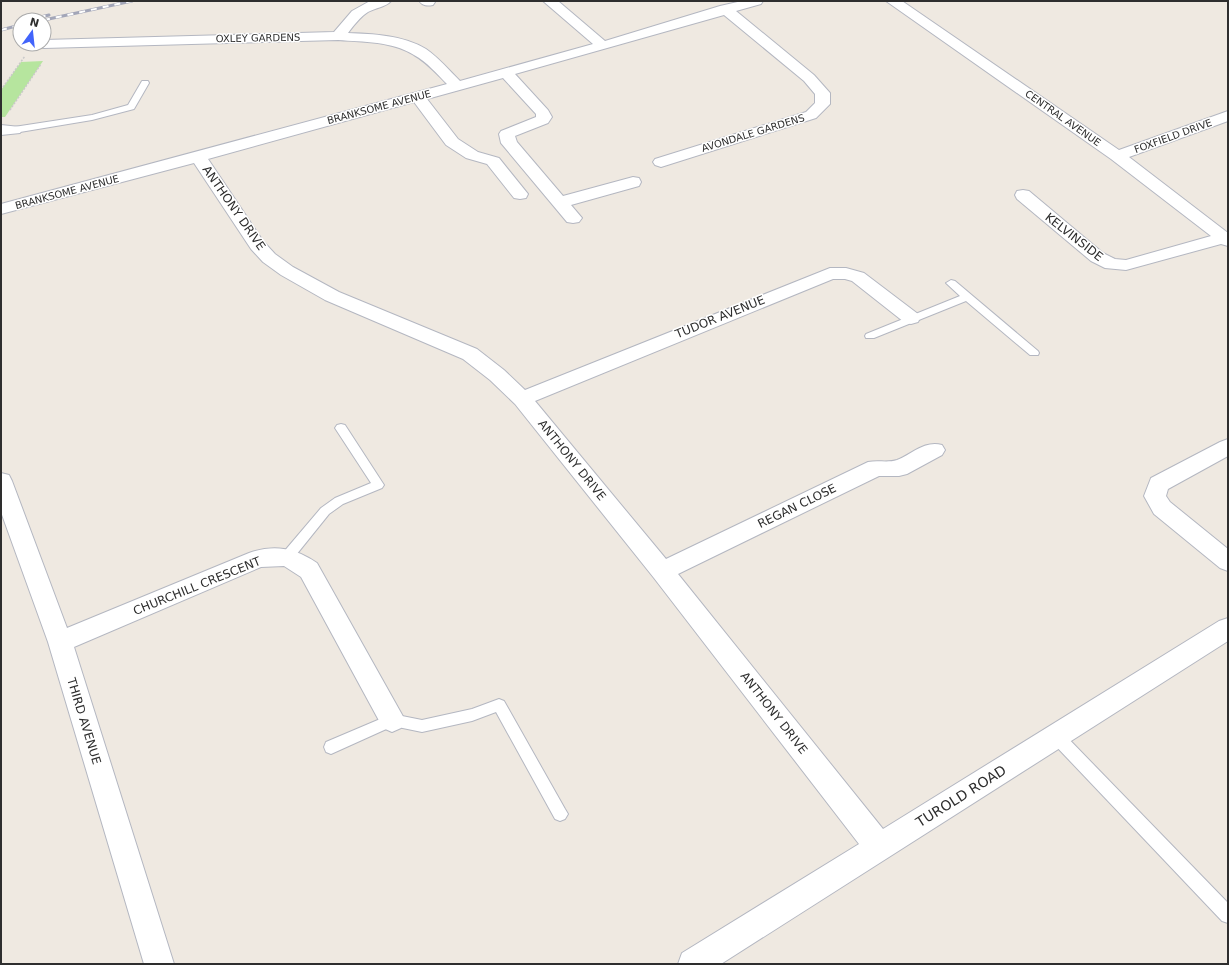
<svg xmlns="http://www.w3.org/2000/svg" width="1229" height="965" font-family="'DejaVu Sans',sans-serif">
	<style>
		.green { fill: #b6e59e }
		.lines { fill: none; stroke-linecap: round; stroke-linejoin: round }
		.service-casing { stroke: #b4b7c1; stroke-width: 2 }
		.minor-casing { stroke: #b4b7c1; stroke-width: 2 }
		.path { stroke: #c9c9c9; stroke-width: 1.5; stroke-dasharray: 2 1.5; stroke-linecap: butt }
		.service { fill: #fff; fill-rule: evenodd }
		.minor { fill: #fff; fill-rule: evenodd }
		.rail-casing { stroke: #a3a6b8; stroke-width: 3 }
		.rail { stroke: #fff; stroke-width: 2; stroke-dasharray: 6; stroke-linecap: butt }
		.labels { text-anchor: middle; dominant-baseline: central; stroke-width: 3; stroke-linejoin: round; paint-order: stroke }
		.far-street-label { font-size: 10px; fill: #2e2e2e; stroke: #fff }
		.street-label { font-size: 12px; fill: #2e2e2e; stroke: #fff }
		.near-street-label { font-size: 14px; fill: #2e2e2e; stroke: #fff }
	</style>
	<rect width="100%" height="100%" fill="#efe9e1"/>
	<path class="green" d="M 43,61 L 5,117 L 1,117 L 1,90 L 21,62 Z"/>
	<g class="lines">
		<g class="service-casing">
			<path id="service" d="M 142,81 L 148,81 L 149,83 L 134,109 L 92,120 L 14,133 L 10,130 L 14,127 L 92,115 L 128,105 Z
				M 951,280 L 955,281 L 1038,351 L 1039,353 L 1038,355 L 1030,355 L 966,301 L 874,338 L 866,338 L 865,336 L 866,334 L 960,296 L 946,283 Z
				M 341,424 L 345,425 L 384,485 L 382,488 L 343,504 L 329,514 L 292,560 L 287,562 L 282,560 L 281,557 L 282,554 L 321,508 L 335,498 L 371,483 L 335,428 L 337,425 Z
				M 499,699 L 504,701 L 565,809 L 568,814 L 565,819 L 560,821 L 555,819 L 496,712 L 472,721 L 422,732 L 393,726 L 331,754 L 326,752 L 324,747 L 326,742 L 392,714 L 422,720 L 472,709 Z
				M 1056,730 L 1061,731 L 1228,903 L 1228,923 L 1222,921 L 1051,741 L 1049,736 L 1051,731 Z"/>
		</g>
		<g class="minor-casing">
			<path id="minor" d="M 370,1 L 391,1 C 386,7 375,8 368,12 C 360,17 354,25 348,33 C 373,34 403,35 426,49 C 439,58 449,70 460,81 L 593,44 L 543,1 L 558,1 L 605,41 L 720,6 L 742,1 L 763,1 L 761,4 L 736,11 L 814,75 L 830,93 L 830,104 L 816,118 L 661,167 L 655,165 L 653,162 L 655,159 L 806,112 L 815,103 L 815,94 L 804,81 L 724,15 L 515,74 L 548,110 L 552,117 L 548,123 L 515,136 L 517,142 L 563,196 L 633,177 L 639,178 L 641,182 L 639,186 L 571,205 L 582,218 L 579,222 L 573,223 L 567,222 L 501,143 L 499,134 L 501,131 L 536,117 L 536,114 L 503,78 L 427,99 L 458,139 L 478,152 L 499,158 L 528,194 L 526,198 L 520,199 L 514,198 L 487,164 L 466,158 L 446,145 L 414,102 L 208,159 L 263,241 L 275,254 L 293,267 L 339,292 L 477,349 L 504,370 L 525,390 L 830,268 L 846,268 L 864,273 L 918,314 L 920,318 L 918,322 L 911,324 L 904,322 L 852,281 L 845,279 L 833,279 L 535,401 L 666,559 L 868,462 C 878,460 888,463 897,460 C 912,454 925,440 942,445 L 945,450 L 942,455 L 907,474 L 899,476 L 879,476 L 678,574 L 883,829 L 1219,621 L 1228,618 L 1228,641 L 721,964 L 678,964 L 682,953 L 859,844 L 654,578 L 515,404 L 490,380 L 463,359 L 325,300 L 281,275 L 263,262 L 251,249 L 194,163 L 1,214 L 1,204 L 447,84 C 437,74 427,62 414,55 C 392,41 363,42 338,40 L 44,48 L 39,47 L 37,44 L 44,44 L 44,40 L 334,32 L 352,11 Z
				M 419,1 L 434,1 L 435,2 L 433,5 C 427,6 423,6 419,1 Z
				M 886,1 L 902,1 L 1119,150 L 1228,111 L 1228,121 L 1129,157 L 1228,233 L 1228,246 L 1221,244 L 1126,270 L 1105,268 L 1091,261 L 1017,199 L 1015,195 L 1017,191 L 1023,190 L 1029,191 L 1103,253 L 1115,259 L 1126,260 L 1211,236 L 1111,159 Z
				M 1,125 L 20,127 L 22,130 L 20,133 L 1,135 Z
				M 1228,439 L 1228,456 L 1168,489 L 1166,496 L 1170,502 L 1228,549 L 1228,571 L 1220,568 L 1154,514 L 1144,496 L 1151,478 L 1220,442 Z
				M 1,473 L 9,475 L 12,481 L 67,628 L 249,553 C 274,544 295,548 317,563 L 405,720 L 401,728 L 392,732 L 383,728 L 301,577 L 284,566 L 261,567 L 74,647 L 174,964 L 144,964 L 48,642 L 1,512 Z"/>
		</g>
		<path class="path" d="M 1,90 L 25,56
			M 10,110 L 41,64"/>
		<use href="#service" class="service"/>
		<use href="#minor" class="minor"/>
		<g class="rail-casing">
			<path id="rail" d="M 28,20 L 49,15
				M 44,20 L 132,1
				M 1,30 L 20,25"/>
		</g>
		<use href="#rail" class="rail"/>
	</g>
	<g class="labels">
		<g class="far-street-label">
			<text transform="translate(258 38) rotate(-1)">OXLEY GARDENS</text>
			<text transform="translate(379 107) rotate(-15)">BRANKSOME AVENUE</text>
			<text transform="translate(1063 118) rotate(35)">CENTRAL AVENUE</text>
			<text transform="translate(753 133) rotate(-17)">AVONDALE GARDENS</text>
			<text transform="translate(1173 136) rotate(-20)">FOXFIELD DRIVE</text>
			<text transform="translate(67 192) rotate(-15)">BRANKSOME AVENUE</text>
		</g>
		<g class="street-label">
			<text transform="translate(234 208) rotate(55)">ANTHONY DRIVE</text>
			<text transform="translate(1074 237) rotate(38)">KELVINSIDE</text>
			<text transform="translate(720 317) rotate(-22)">TUDOR AVENUE</text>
			<text transform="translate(572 460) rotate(51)">ANTHONY DRIVE</text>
			<text transform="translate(797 506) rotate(-26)">REGAN CLOSE</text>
			<text transform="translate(197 586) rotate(-22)">CHURCHILL CRESCENT</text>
			<text transform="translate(774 713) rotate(52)">ANTHONY DRIVE</text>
			<text transform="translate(84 721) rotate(73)">THIRD AVENUE</text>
		</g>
		<g class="near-street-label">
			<text transform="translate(961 796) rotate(-32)">TUROLD ROAD</text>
		</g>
	</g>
	<rect width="1229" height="965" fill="none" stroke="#2e2e2e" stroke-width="4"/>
	<g transform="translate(32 32) rotate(15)"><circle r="19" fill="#ffffff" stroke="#ababab"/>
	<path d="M0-3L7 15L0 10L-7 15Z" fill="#4264fb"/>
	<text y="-6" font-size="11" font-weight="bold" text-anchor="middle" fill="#2e2e2e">N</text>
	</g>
</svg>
